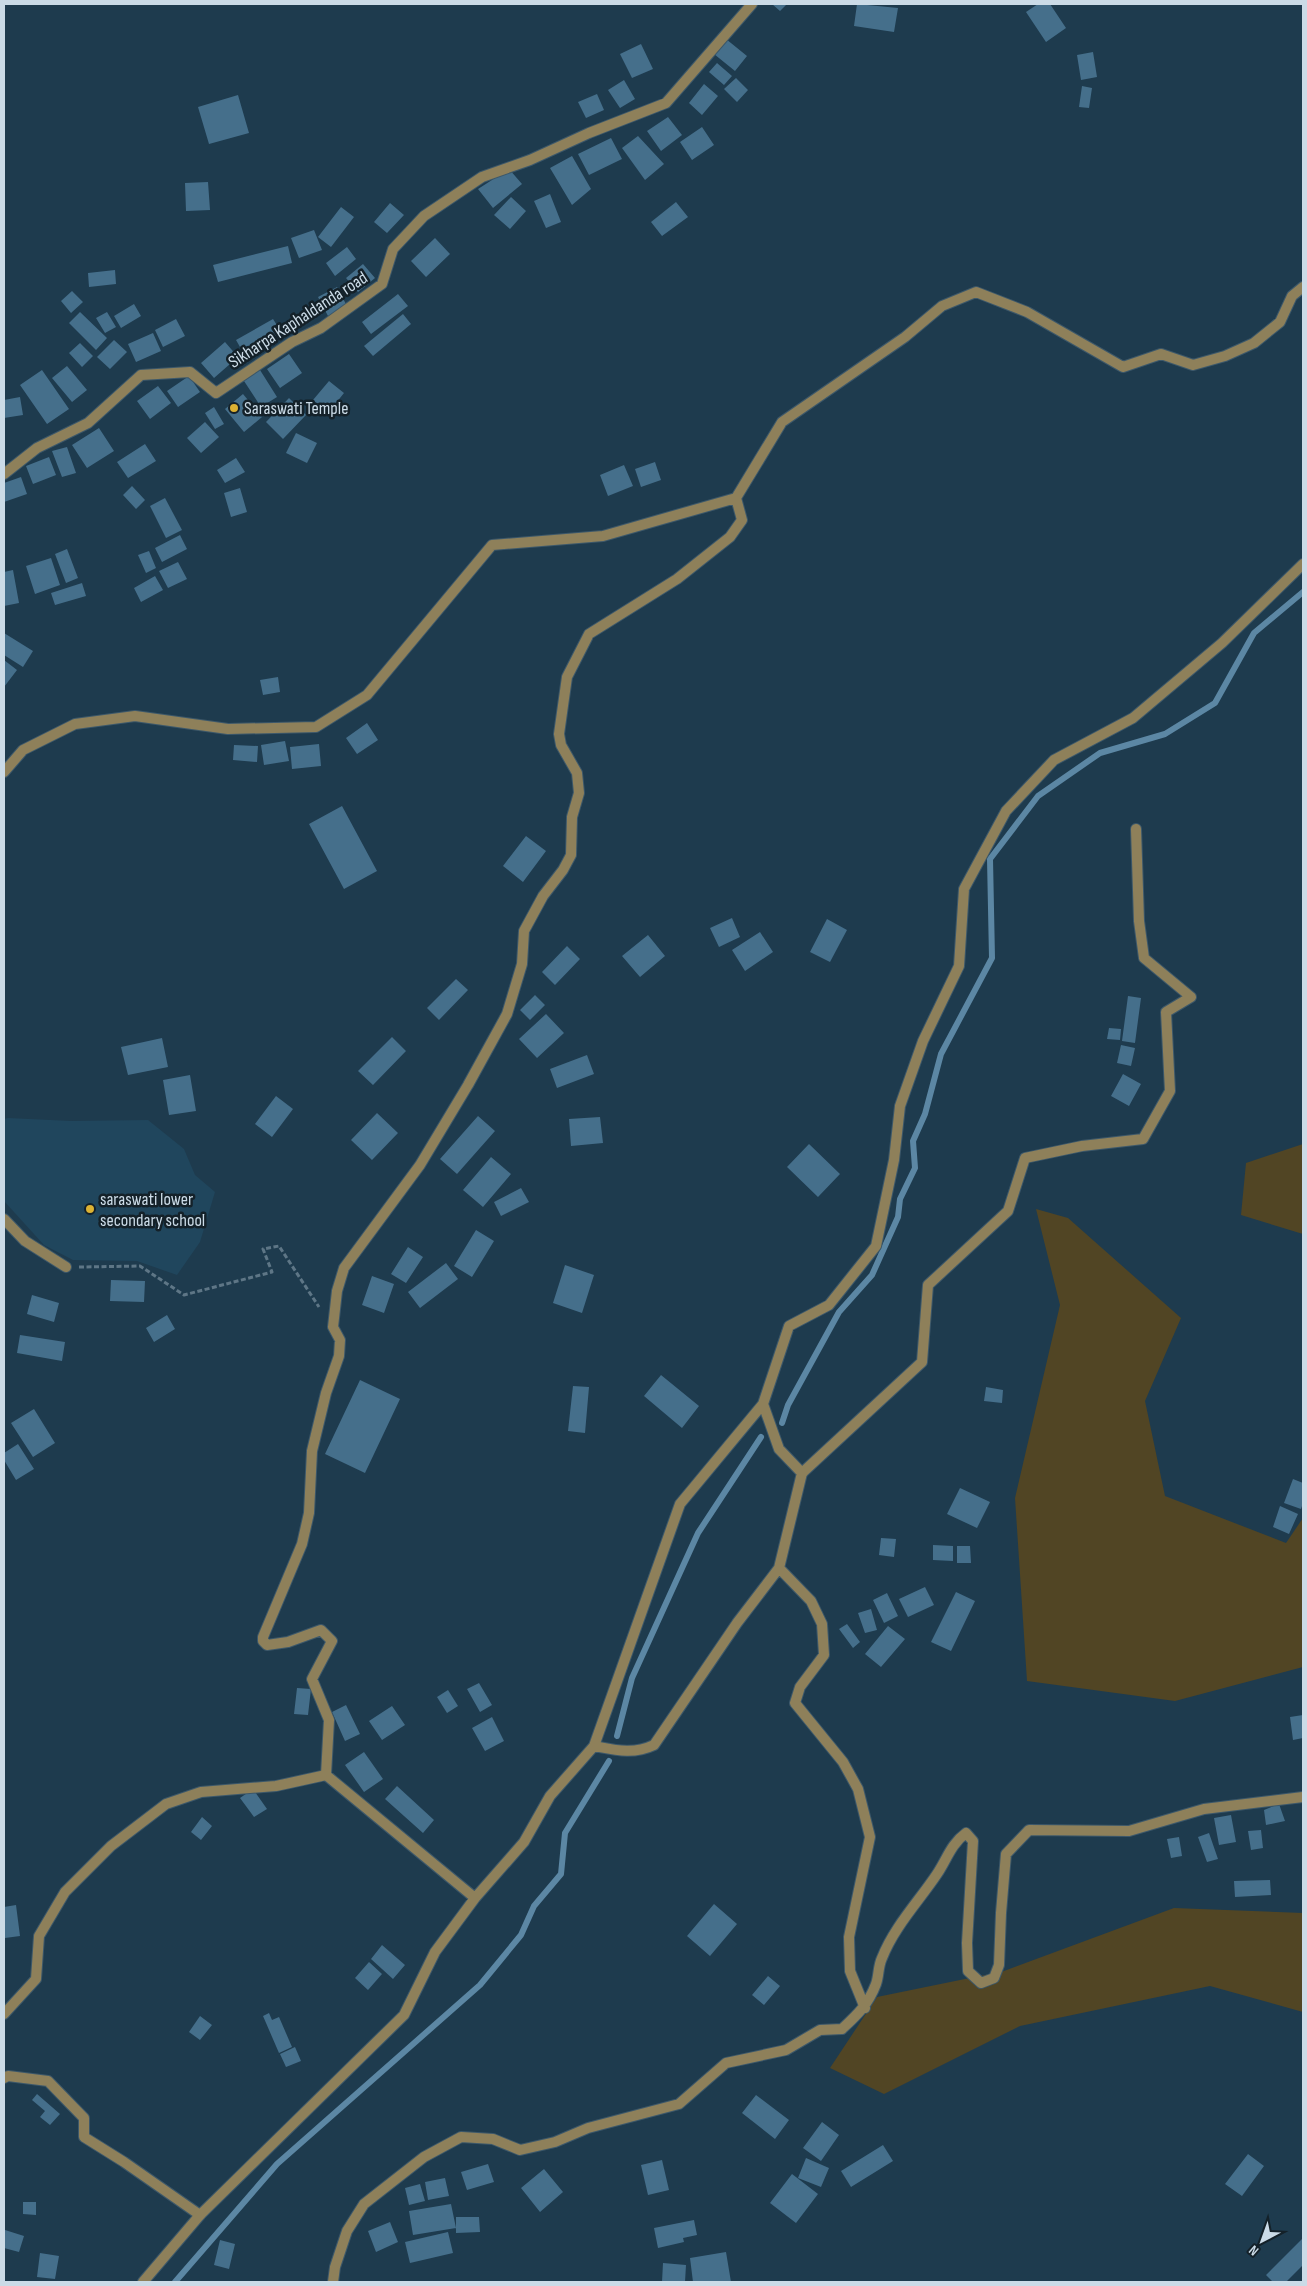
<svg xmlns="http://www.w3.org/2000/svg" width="1307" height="2286" font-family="'Sofia Sans Condensed',sans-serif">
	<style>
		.built { fill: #20465d }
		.green { fill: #514524 }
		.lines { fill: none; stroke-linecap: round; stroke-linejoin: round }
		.stream { stroke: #5c87a4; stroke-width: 6 }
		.building { fill: #456f8b }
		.service-casing { stroke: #3d586a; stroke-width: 12 }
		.minor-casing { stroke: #3d586a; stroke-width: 12 }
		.path { stroke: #5e7686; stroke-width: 3; stroke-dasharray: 5 2.5; stroke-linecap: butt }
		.service { stroke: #8e805a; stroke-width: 10 }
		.minor { stroke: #8e805a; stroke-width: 10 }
		.poi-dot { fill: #dcb233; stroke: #142129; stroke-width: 2 }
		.labels { text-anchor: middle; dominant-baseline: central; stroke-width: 5; stroke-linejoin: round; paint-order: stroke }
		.street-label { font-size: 18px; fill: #cbdbe7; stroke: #142129 }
		.poi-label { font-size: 18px; fill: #cbdbe7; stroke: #142129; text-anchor: start }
	</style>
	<rect width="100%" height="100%" fill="#1e3b4e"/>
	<path class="built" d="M 8,1118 L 71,1121 L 148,1120 L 184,1149 L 195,1175 L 215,1192 L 200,1242 L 177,1275 L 137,1261 L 73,1260 L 44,1245 L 4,1201 L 4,1119 Z"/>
	<path class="green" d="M 1303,1144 L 1303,1234 L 1241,1215 L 1246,1163 Z
		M 1036,1209 L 1068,1218 L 1181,1318 L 1145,1401 L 1165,1496 L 1286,1543 L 1303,1518 L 1303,1667 L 1175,1701 L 1027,1681 L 1015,1498 L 1060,1305 Z
		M 1174,1908 L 1303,1913 L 1303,2012 L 1210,1986 L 1020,2026 L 884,2094 L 830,2068 L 877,1997 L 1004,1971 Z"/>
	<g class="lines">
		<path class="stream" d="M 782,1423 L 788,1405 L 839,1312 L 872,1275 L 898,1217 L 900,1199 L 915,1168 L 913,1141 L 925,1114 L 941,1054 L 992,958 L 990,859 L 1038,796 L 1100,753 L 1165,734 L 1215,703 L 1254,633 L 1303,592
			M 617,1736 L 632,1678 L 698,1533 L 761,1437
			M 175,2282 L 277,2164 L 480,1985 L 521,1935 L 534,1906 L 561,1874 L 565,1833 L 609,1761"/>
	</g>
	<path class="building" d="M 772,4 L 787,4 L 780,11 Z
		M 857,4 L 898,8 L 894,32 L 854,26 Z
		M 1038,4 L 1050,4 L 1066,28 L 1046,42 L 1026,12 Z
		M 726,39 L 747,56 L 735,71 L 714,54 Z
		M 641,44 L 653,69 L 632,78 L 620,54 Z
		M 1093,52 L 1097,77 L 1081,80 L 1077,55 Z
		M 717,63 L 732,76 L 724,85 L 709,72 Z
		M 736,78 L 748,90 L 737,102 L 724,89 Z
		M 624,80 L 635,99 L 620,108 L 608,90 Z
		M 704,84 L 718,96 L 702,115 L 689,103 Z
		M 1082,86 L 1092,88 L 1089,108 L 1079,107 Z
		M 597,94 L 604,110 L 586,118 L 578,102 Z
		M 238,95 L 249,133 L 209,144 L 198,107 Z
		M 668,117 L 682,135 L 661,151 L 647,131 Z
		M 702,127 L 714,145 L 692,160 L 680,142 Z
		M 638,136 L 664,164 L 645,180 L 622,148 Z
		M 611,138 L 622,159 L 589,175 L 578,154 Z
		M 572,156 L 591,189 L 572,205 L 550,168 Z
		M 509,169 L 522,184 L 493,208 L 478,189 Z
		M 208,182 L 210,210 L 186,211 L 185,183 Z
		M 550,194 L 561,222 L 546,228 L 534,201 Z
		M 511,197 L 526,211 L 510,229 L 494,215 Z
		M 676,202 L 688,217 L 662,236 L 651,222 Z
		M 390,203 L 404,215 L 387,233 L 374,222 Z
		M 341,207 L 354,217 L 331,247 L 318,237 Z
		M 314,230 L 322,250 L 299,258 L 291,238 Z
		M 435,238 L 450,254 L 426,277 L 411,261 Z
		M 288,246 L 292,263 L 218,282 L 213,265 Z
		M 347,247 L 356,259 L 335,276 L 326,263 Z
		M 363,264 L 375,278 L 358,292 L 346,278 Z
		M 115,270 L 116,284 L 89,287 L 88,273 Z
		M 337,287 L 347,306 L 328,316 L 318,297 Z
		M 72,291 L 83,302 L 71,313 L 61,301 Z
		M 398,294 L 408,306 L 371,334 L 362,322 Z
		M 134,304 L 141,316 L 121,328 L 114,316 Z
		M 80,312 L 107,338 L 96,350 L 69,323 Z
		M 107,312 L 116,327 L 105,333 L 96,318 Z
		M 403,314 L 411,324 L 373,356 L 364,346 Z
		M 176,319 L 185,336 L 163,347 L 155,330 Z
		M 273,319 L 282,333 L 244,354 L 236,340 Z
		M 153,333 L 161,351 L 136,362 L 128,344 Z
		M 114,340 L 127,352 L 110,369 L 97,357 Z
		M 225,342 L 238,357 L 214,378 L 201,363 Z
		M 80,343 L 93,356 L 82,367 L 69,353 Z
		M 289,354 L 302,373 L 280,388 L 267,369 Z
		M 67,366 L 87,390 L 72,402 L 52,378 Z
		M 42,370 L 69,409 L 47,424 L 20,385 Z
		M 260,370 L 277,397 L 261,407 L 244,381 Z
		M 189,376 L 200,392 L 178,407 L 167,391 Z
		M 329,381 L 344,393 L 328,413 L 313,400 Z
		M 158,386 L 171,403 L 150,419 L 137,401 Z
		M 243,394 L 262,417 L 244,432 L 225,409 Z
		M 20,397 L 23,415 L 4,418 L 4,400 Z
		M 289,398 L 306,415 L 283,439 L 266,422 Z
		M 214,407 L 224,424 L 215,429 L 205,413 Z
		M 205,422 L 219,437 L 201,453 L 187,438 Z
		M 99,428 L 114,451 L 87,468 L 72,445 Z
		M 296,433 L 317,443 L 307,463 L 286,453 Z
		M 145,444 L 156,461 L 128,478 L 117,462 Z
		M 67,447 L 76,473 L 62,477 L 52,451 Z
		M 49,457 L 56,475 L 33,484 L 26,466 Z
		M 236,458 L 245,472 L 225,483 L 217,470 Z
		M 655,462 L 661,480 L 641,487 L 635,469 Z
		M 624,465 L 633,486 L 608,496 L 600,475 Z
		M 21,477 L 27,494 L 4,502 L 4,483 Z
		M 132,486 L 145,500 L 136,509 L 123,495 Z
		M 240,488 L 247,512 L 231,517 L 224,493 Z
		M 165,498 L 182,530 L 166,538 L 150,506 Z
		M 180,535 L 187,549 L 162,562 L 155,548 Z
		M 67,549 L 78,578 L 66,583 L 55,554 Z
		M 149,551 L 156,568 L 146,573 L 138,555 Z
		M 51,558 L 60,585 L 35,594 L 26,566 Z
		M 178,562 L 187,579 L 168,588 L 159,571 Z
		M 13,570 L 19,603 L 4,606 L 4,572 Z
		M 155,576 L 163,590 L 141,602 L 134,588 Z
		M 82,583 L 86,596 L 55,605 L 51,593 Z
		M 4,633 L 33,651 L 23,667 L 4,655 Z
		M 4,660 L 17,670 L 4,687 Z
		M 278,677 L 280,692 L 263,695 L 260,680 Z
		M 367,723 L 378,740 L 357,754 L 346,738 Z
		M 285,741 L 289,761 L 264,765 L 261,745 Z
		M 319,744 L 321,766 L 292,769 L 290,747 Z
		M 234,745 L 258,746 L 257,762 L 233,760 Z
		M 342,806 L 377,871 L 344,889 L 309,824 Z
		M 526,836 L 546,851 L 523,882 L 503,866 Z
		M 732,918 L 740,937 L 719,947 L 710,928 Z
		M 827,919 L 847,930 L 830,962 L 810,952 Z
		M 760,932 L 773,952 L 745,971 L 732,950 Z
		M 648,935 L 665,956 L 640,977 L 622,956 Z
		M 567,946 L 580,959 L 555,985 L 542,972 Z
		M 456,979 L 468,990 L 439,1020 L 427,1008 Z
		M 535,995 L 545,1005 L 530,1020 L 520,1010 Z
		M 1128,996 L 1141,998 L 1135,1043 L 1122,1041 Z
		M 546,1014 L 564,1033 L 537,1058 L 519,1039 Z
		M 1109,1028 L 1121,1029 L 1120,1040 L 1107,1039 Z
		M 392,1037 L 406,1051 L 373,1085 L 358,1071 Z
		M 162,1038 L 168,1067 L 128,1075 L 121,1047 Z
		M 1121,1045 L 1135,1048 L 1131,1066 L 1117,1063 Z
		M 587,1055 L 594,1074 L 557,1088 L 550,1069 Z
		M 1123,1074 L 1141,1084 L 1129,1106 L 1111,1096 Z
		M 190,1075 L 196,1111 L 169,1115 L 163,1080 Z
		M 276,1096 L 293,1109 L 272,1137 L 255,1124 Z
		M 377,1113 L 398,1133 L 372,1160 L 351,1140 Z
		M 478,1116 L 495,1131 L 457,1174 L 440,1159 Z
		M 600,1117 L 603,1143 L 571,1146 L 569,1119 Z
		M 809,1144 L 840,1174 L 818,1197 L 787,1167 Z
		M 491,1157 L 511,1174 L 483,1207 L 463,1190 Z
		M 521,1188 L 529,1202 L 501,1216 L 494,1202 Z
		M 476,1230 L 494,1241 L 472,1277 L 454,1266 Z
		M 408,1247 L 423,1257 L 406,1283 L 391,1274 Z
		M 446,1263 L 458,1279 L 420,1308 L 408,1292 Z
		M 565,1265 L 594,1275 L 582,1313 L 553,1303 Z
		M 372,1276 L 394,1284 L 384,1313 L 362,1305 Z
		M 111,1280 L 145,1281 L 144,1302 L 110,1301 Z
		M 32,1295 L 59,1303 L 54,1322 L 27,1314 Z
		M 167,1315 L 175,1329 L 154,1342 L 146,1328 Z
		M 20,1335 L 65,1342 L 62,1361 L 17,1353 Z
		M 661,1375 L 699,1406 L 682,1428 L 644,1396 Z
		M 360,1380 L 400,1399 L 365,1473 L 325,1454 Z
		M 573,1386 L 589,1387 L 585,1433 L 568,1431 Z
		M 986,1387 L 1003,1390 L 1002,1403 L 984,1401 Z
		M 34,1409 L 55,1443 L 33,1457 L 11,1423 Z
		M 18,1444 L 34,1469 L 16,1480 L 4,1460 L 4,1453 Z
		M 1293,1479 L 1303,1483 L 1303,1503 L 1301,1509 L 1284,1503 Z
		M 960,1488 L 990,1502 L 977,1528 L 947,1514 Z
		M 1280,1506 L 1298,1514 L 1289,1534 L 1273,1527 Z
		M 881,1538 L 896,1539 L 894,1557 L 879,1555 Z
		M 933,1545 L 953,1546 L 953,1561 L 933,1560 Z
		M 957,1546 L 970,1546 L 971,1563 L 957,1563 Z
		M 925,1587 L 934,1605 L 908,1617 L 899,1599 Z
		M 956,1592 L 975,1601 L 951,1651 L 931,1642 Z
		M 887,1593 L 898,1616 L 884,1623 L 873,1600 Z
		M 871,1609 L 877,1630 L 865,1633 L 858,1613 Z
		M 847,1624 L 860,1642 L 853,1648 L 839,1629 Z
		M 888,1626 L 905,1639 L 881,1667 L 865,1654 Z
		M 479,1683 L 492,1705 L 480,1712 L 467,1689 Z
		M 297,1688 L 311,1689 L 308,1715 L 294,1714 Z
		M 448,1690 L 458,1706 L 447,1713 L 437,1697 Z
		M 346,1705 L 360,1734 L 345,1741 L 332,1712 Z
		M 392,1706 L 405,1725 L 382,1740 L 369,1721 Z
		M 1303,1715 L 1303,1738 L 1293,1740 L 1290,1717 Z
		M 492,1717 L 504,1741 L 485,1751 L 472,1728 Z
		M 364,1752 L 383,1779 L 364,1792 L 345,1765 Z
		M 397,1786 L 434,1820 L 423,1833 L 385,1799 Z
		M 253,1789 L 267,1809 L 254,1817 L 240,1798 Z
		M 1279,1804 L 1285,1821 L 1266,1825 L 1264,1810 Z
		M 1231,1815 L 1236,1842 L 1219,1845 L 1214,1818 Z
		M 202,1817 L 212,1826 L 201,1840 L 191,1832 Z
		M 1261,1830 L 1263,1848 L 1251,1850 L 1248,1831 Z
		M 1209,1833 L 1218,1859 L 1207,1862 L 1198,1837 Z
		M 1179,1837 L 1182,1856 L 1171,1858 L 1167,1839 Z
		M 1270,1880 L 1271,1895 L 1235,1897 L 1234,1881 Z
		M 714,1904 L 737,1924 L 710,1956 L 687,1936 Z
		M 16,1905 L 20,1936 L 5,1938 L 4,1907 Z
		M 382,1945 L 405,1965 L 393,1979 L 371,1959 Z
		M 369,1962 L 382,1974 L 368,1990 L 355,1978 Z
		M 768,1976 L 780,1986 L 764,2005 L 752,1995 Z
		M 269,2013 L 272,2020 L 279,2017 L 292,2047 L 279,2053 L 263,2016 Z
		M 200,2016 L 212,2025 L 200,2040 L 189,2032 Z
		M 295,2047 L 301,2061 L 286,2067 L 280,2054 Z
		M 37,2094 L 60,2114 L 50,2125 L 40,2117 L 45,2111 L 32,2100 Z
		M 756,2095 L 789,2120 L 775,2139 L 742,2113 Z
		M 822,2122 L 839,2135 L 821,2161 L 803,2148 Z
		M 883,2145 L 893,2161 L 851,2187 L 841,2171 Z
		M 1248,2154 L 1264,2166 L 1242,2196 L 1225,2184 Z
		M 806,2158 L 829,2168 L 821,2187 L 798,2178 Z
		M 662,2160 L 669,2190 L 648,2195 L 641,2165 Z
		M 488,2164 L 494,2182 L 467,2190 L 461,2172 Z
		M 544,2169 L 563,2192 L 540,2212 L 521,2188 Z
		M 792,2174 L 818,2194 L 796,2223 L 770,2203 Z
		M 445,2178 L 449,2196 L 428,2200 L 425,2182 Z
		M 420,2184 L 425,2201 L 409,2205 L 405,2188 Z
		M 23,2202 L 36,2202 L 36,2215 L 23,2214 Z
		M 451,2204 L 456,2228 L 413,2235 L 409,2211 Z
		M 456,2217 L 479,2217 L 480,2232 L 456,2233 Z
		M 694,2220 L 697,2235 L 683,2238 L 684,2242 L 658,2248 L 654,2228 Z
		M 390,2222 L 398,2242 L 376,2252 L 368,2231 Z
		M 5,2230 L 24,2236 L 19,2252 L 4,2248 Z
		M 448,2232 L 453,2253 L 410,2263 L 405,2242 Z
		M 1303,2238 L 1303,2265 L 1286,2282 L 1273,2282 L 1266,2275 Z
		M 220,2240 L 235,2244 L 229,2269 L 214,2265 Z
		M 726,2252 L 731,2282 L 693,2282 L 690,2258 Z
		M 40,2253 L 59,2256 L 55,2279 L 37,2277 Z
		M 663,2263 L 686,2265 L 685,2282 L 662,2282 Z"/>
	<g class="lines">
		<g class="service-casing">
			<path id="service" d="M 802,1473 L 922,1362 L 928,1285 L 1008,1211 L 1025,1158 L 1082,1146 L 1143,1139 L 1170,1091 L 1166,1012 L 1191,997 L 1144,958 L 1139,921 L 1136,829
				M 4,2014 L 36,1979 L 39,1936 L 65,1892 L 111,1846 L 166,1804 L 201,1792 L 276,1786 L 326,1775
				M 4,2078 L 8,2076 L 48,2081 L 84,2118 L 84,2137 L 124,2162 L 200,2215"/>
		</g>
		<g class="minor-casing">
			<path id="minor" d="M 4,474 L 37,448 L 88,423 L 141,375 L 190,372 L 216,393 L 292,342 L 321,328 L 382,284 L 393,249 L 424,216 L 482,177 L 530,160 L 589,133 L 666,103 L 752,4
				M 4,772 L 23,750 L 75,724 L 135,716 L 228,729 L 316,727 L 367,695 L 492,545 L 603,536 L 736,498 L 782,422 L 905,337 L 942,306 L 976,292 L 1027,312 L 1123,367 L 1161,354 L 1193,365 L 1225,356 L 1254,343 L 1280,322 L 1292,296 L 1303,287
				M 4,1219 L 25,1241 L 66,1267
				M 779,1568 L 811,1601 L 822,1624 L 824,1655 L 800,1687 L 795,1703 L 843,1762 L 858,1789 L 870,1837 L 849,1937 L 850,1971 L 865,2008
				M 594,1746 C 615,1750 633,1755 654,1745 L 737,1623 L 779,1568 L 802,1473 L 779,1449 L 763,1404
				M 475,1898 L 326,1775 L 329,1720 L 312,1679 L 332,1641 L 321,1630 L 288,1642 L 267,1645 L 263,1641 L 263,1637 L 302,1544 L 309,1513 L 312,1451 L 326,1393 L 339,1356 L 340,1340 L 333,1327 L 337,1291 L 344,1268 L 420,1165 L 468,1085 L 507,1014 L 522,964 L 524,931 L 543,896 L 563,870 L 571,855 L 572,817 L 579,793 L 577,773 L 561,745 L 559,734 L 567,677 L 589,634 L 677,579 L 730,537 L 742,520 L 736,498
				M 143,2282 L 200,2215 L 404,2015 L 435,1952 L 475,1898 L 524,1842 L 550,1796 L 594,1746 L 680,1504 L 763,1404 L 789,1326 L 829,1305 L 876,1246 L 894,1160 L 900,1106 L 923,1041 L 959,966 L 964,889 L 1006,811 L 1054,760 L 1133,718 L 1222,643 L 1303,564
				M 333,2282 L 335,2267 L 347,2231 L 364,2204 L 424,2157 L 461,2137 L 493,2139 L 520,2150 L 555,2142 L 588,2128 L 679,2104 L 726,2063 L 786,2050 L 820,2030 L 842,2029 C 857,2015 868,2005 876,1984 C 879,1976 878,1966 882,1958 C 894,1927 919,1901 937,1874 C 947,1859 951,1844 966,1833 L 973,1841 L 967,1943 L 968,1971 L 981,1983 L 994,1978 L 999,1965 L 1001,1913 L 1006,1854 L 1029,1830 L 1129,1831 L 1204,1809 L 1303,1797"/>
		</g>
		<path class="path" d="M 79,1267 L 140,1266 L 184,1295 L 272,1272 L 263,1249 L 279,1246 L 319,1307"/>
		<use href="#service" class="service"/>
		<use href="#minor" class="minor"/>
	</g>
	<g class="poi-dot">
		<circle cx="234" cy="408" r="5"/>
		<circle cx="90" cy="1209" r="5"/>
	</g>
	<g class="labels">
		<g class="street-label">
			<text transform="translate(298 320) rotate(-33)">Sikharpa Kaphaldanda road</text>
		</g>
		<g class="poi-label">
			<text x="244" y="408">Saraswati Temple</text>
			<text x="100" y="1199">saraswati lower<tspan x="100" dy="21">secondary school</tspan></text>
		</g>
	</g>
	<rect width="1307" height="2286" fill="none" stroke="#cbdbe7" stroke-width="10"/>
	<g transform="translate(1262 2241) rotate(221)" stroke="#142129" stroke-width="4" paint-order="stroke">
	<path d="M0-4L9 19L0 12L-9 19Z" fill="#cbdbe7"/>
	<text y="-8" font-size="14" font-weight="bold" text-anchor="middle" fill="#cbdbe7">N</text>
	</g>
</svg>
